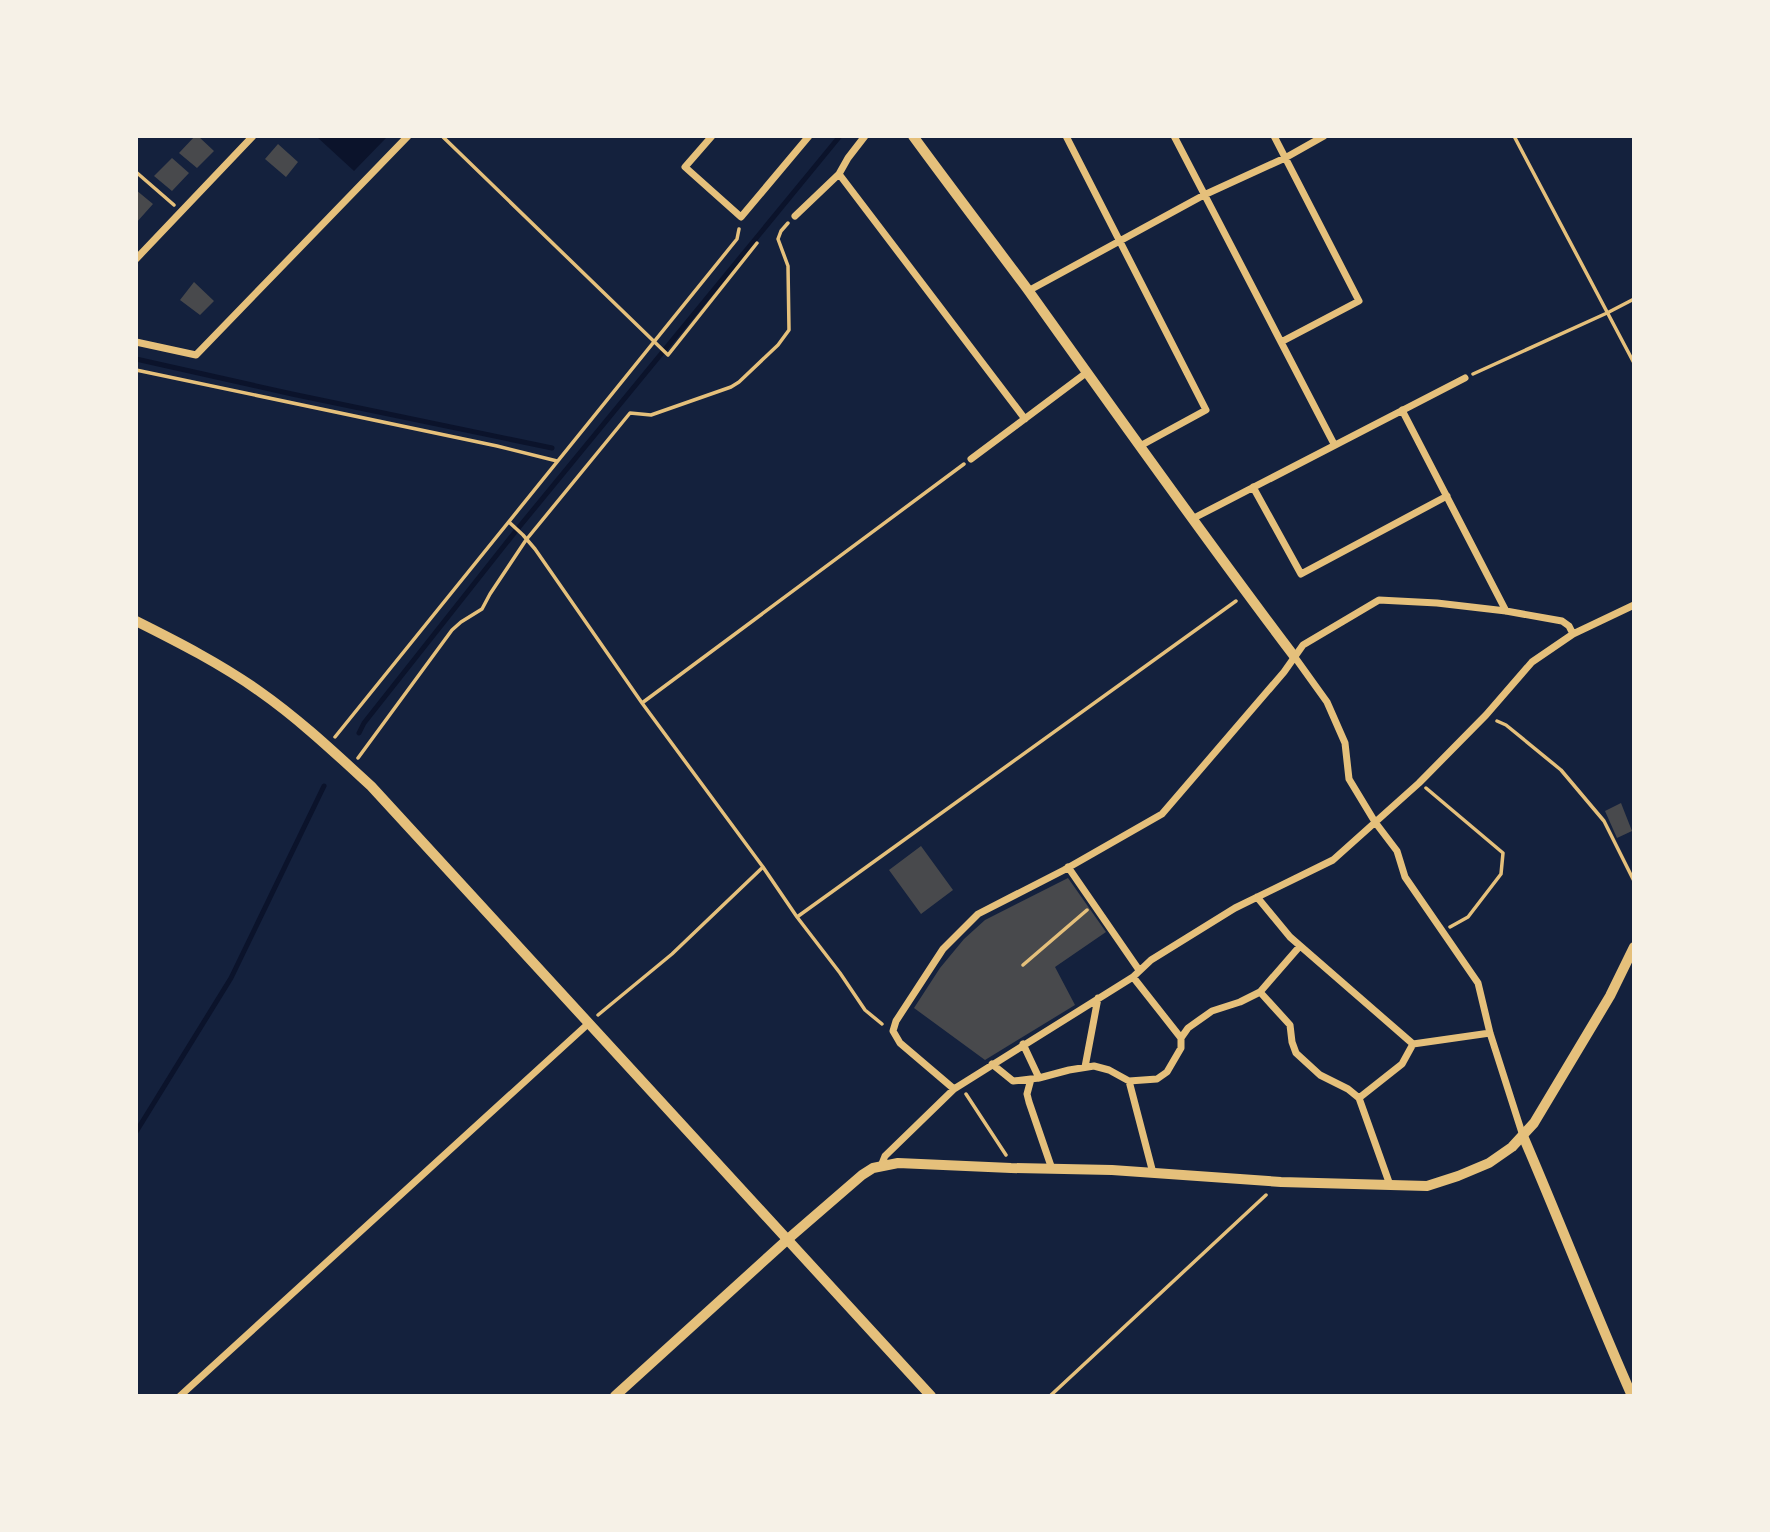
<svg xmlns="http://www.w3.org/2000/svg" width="1770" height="1532" font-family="'IBM Plex Sans',sans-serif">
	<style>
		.water { fill: #0b132b }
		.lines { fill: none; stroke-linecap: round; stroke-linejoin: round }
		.stream { stroke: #0b132b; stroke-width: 5 }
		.building { fill: #48494c }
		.path { stroke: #e5c07b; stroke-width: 3.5 }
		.minor { stroke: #e5c07b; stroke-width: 7 }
		.tertiary { stroke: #e5c07b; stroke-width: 10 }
		.secondary { stroke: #e5c07b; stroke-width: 10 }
	</style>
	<rect width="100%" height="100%" fill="#14213d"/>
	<path class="water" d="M 317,137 L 387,137 L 354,171 Z"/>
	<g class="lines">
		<path class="stream" d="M 136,359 L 292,394 L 552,448
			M 359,733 L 364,723 L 515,532 L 840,136
			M 136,1132 L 231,978 L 324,786"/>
	</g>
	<path class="building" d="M 195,136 L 198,136 L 214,151 L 197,168 L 179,153 Z
		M 278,144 L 298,162 L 286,177 L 265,159 Z
		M 172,158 L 189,173 L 172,191 L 154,176 Z
		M 136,190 L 153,204 L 136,223 Z
		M 194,282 L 214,301 L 200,315 L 180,300 Z
		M 1621,803 L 1632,831 L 1617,838 L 1605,811 Z
		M 921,846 L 953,890 L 921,914 L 889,870 Z
		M 1068,878 L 1106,932 L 1055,967 L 1075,1005 L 985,1060 L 914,1008 L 940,968 L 964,939 L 985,920 Z"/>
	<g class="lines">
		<path class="path" d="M 442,136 L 668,355 L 757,243
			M 1514,136 L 1634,363
			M 136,172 L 174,205
			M 136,370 L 497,446 L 557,461
			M 1473,374 L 1607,313 L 1634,299
			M 509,522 L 523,535 L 535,549 L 642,703 L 763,867 L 797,917 L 840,973 L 865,1010 L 882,1024
			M 642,703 L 964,464
			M 1497,721 L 1506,725 L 1561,770 L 1604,821 L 1634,881
			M 335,737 L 737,239 L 739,229
			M 358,758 L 452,630 L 461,622 L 482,609 L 490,594 L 526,540 L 630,413 L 651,415 L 731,387 L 739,382 L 778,345 L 789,330 L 788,266 L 778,239 L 781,231 L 788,223
			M 1426,788 L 1503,853 L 1501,874 L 1468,917 L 1450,927
			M 797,917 L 1236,601
			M 1023,965 L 1087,910
			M 598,1015 L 672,954 L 763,867
			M 966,1094 L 1006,1155
			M 1050,1396 L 1266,1195"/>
		<path class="minor" d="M 712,136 L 685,167 L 741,217 L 809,136
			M 1066,136 L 1206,410 L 1140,446
			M 1174,136 L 1334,444
			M 1274,136 L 1359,301 L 1281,342
			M 839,174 L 1025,419
			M 795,216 L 839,174 L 848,158 L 865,136
			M 136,259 L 253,136
			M 1028,291 L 1204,195 L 1285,158 L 1324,136
			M 136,342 L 196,355 L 408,136
			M 1402,410 L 1506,611
			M 971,459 L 1086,373
			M 1253,487 L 1301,574 L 1447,496
			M 1192,519 L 1465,378
			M 1294,656 L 1327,702 L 1345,743 L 1349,779 L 1375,822 L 1397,851 L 1405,877 L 1478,983 L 1490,1033 L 1523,1136
			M 1068,867 L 1139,970
			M 1257,897 L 1290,937 L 1413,1044 L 1490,1033
			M 1133,977 L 1181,1038
			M 1260,992 L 1290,1025 L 1292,1042 L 1296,1053 L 1320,1075 L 1348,1089 L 1359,1098
			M 1023,1044 L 1039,1078
			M 992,1064 L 1013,1081 L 1039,1078 L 1069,1070 L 1094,1066 L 1109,1070 L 1129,1081 L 1157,1079 L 1167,1072 L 1181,1048 L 1181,1038 L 1188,1028 L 1212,1011 L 1240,1002 L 1260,992 L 1300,946
			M 1085,1067 L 1098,998
			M 1031,1079 L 1027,1094 L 1029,1102 L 1052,1169
			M 1129,1081 L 1153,1173
			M 954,1089 L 900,1043 L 893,1031 L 896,1021 L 943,949 L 978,914 L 1064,870 L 1162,814 L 1284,672 L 1303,645 L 1379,600 L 1437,603 L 1506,611 L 1562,621 L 1569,626 L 1573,634
			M 881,1166 L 885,1156 L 954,1089 L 1133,977 L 1151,960 L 1235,908 L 1333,860 L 1419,783 L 1486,715 L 1532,662 L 1573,634 L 1634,605
			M 1390,1185 L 1359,1098 L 1402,1064 L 1413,1044
			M 180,1396 L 589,1023"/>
		<path class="tertiary" d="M 913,136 C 951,188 990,239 1028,290 C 1116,413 1203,536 1294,656
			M 136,621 C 178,642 221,664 259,691 C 299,719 335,753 371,786 L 931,1396
			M 1523,1136 C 1560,1222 1594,1310 1632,1396"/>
		<path class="secondary" d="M 615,1396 L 788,1239 L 862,1175 L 873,1168 L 898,1163 L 1011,1168 L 1112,1170 L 1281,1182 L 1427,1186 L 1458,1176 L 1489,1163 L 1512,1147 L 1534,1123 L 1610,996 L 1634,947"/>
	</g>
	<rect width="1770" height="1532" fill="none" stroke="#f6f1e7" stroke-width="276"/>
</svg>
